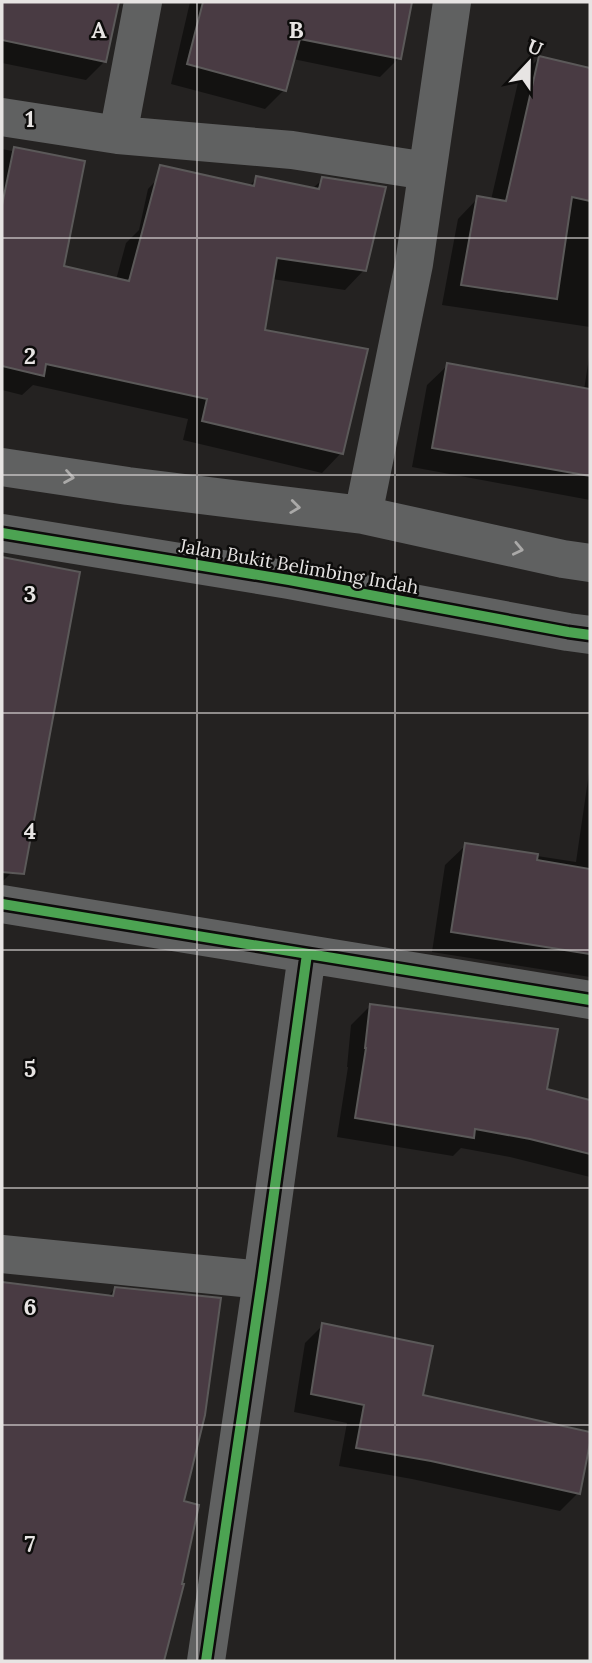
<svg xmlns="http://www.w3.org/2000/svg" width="592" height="1663" font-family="Lora,serif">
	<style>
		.shadow { fill: #0007 }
		.building { fill: #493b43; stroke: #5b5959; stroke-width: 2 }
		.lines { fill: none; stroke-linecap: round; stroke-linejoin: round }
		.street { stroke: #606161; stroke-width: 38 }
		.cycleway-casing { stroke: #0d0c0b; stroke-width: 15 }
		.cycleway { stroke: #4ca352; stroke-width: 10 }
		.oneway { stroke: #aaa9a8 }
		.grid { fill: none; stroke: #e7e4e3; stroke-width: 2; stroke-opacity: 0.55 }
		.labels { text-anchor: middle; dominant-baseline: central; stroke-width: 5; stroke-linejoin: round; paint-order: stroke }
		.street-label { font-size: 19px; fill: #e7e4e3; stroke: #0d0c0b }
		.grid-label { font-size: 23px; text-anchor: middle; font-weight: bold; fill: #e7e4e3; stroke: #0d0c0b; stroke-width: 5; stroke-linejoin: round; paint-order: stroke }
	</style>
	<rect width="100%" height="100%" fill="#242221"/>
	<path class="shadow" d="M 2,2 L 117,2 L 105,61 L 86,80 L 2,63 Z
		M 190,2 L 410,2 L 399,58 L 380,77 L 293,59 L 284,90 L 265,109 L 171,84 Z
		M 539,58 L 590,69 L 590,327 L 442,305 L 458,219 L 478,198 L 491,200 L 519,78 Z
		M 2,149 L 12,151 L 14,149 L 62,267 L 116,280 L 126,243 L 139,230 L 148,189 L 167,169 L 248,187 L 257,178 L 312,189 L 323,179 L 364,270 L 345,290 L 272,279 L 263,332 L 341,453 L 322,473 L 183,440 L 188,419 L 33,385 L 22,395 L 2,390 Z
		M 590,351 L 590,500 L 412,467 L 427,385 L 448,365 L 584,390 Z
		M 5,559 L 25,859 L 2,882 L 2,562 Z
		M 590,766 L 590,977 L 432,952 L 445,865 L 466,845 L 576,862 Z
		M 370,1006 L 545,1091 L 590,1102 L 590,1177 L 510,1157 L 461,1148 L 453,1156 L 337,1137 L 348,1067 L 347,1067 L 351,1025 Z
		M 2,1284 L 107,1297 L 115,1289 L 182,1503 L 180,1585 L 182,1586 L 162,1661 L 2,1661 Z
		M 323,1325 L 421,1396 L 590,1434 L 578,1493 L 560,1511 L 412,1479 L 339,1466 L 347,1423 L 294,1412 L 305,1343 Z"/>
	<path class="building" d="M 2,2 L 119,2 L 106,62 L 2,40 Z
		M 203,2 L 412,2 L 401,59 L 300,39 L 286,91 L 187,64 Z
		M 539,56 L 590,68 L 590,201 L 572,197 L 557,299 L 461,285 L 477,196 L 506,201 Z
		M 14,147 L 85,161 L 64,266 L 129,281 L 160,165 L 254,186 L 256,176 L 319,189 L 322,177 L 386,187 L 366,271 L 277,258 L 265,330 L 368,349 L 343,454 L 202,421 L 207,399 L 46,364 L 44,376 L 2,366 L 2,205 Z
		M 447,363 L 590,389 L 590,476 L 432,448 Z
		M 2,557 L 80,572 L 24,874 L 2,872 Z
		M 465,843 L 538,854 L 537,860 L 590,869 L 590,954 L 451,932 Z
		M 370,1004 L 558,1029 L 547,1089 L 590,1100 L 590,1154 L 530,1139 L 475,1129 L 474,1138 L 355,1118 L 366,1048 L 365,1048 Z
		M 2,1282 L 113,1296 L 115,1287 L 221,1298 L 205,1415 L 184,1501 L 199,1505 L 182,1584 L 184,1584 L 164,1661 L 2,1661 Z
		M 322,1323 L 433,1346 L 423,1395 L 590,1432 L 590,1443 L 580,1494 L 431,1461 L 356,1448 L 364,1405 L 311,1394 Z"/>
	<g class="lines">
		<path class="street" d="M 2,117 L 118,135 L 292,150 L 427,171
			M 118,135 L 143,2
			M 2,467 L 128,486 L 363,515 L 563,559 L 590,563
			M 363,515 L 414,264 L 452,2
			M 2,533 L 289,580 L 568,632 L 590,635
			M 2,904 L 590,1000
			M 2,1254 L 262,1280
			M 206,1661 L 262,1280 L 307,954"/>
		<g class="cycleway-casing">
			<path id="cycleway" d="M 2,533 L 289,580 L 568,632 L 590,635
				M 2,904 L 590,1000
				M 206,1661 L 262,1280 L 307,954"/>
		</g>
		<use href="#cycleway" class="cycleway"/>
	</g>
	<defs><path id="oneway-chevron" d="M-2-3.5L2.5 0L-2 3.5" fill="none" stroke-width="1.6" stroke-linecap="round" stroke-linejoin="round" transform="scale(1.75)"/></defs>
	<g class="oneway">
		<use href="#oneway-chevron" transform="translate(69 477) rotate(9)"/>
		<use href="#oneway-chevron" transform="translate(295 507) rotate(7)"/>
		<use href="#oneway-chevron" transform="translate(518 549) rotate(12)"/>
	</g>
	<path class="grid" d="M 197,2 L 197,1661M 395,2 L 395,1661M 2,238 L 590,238M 2,475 L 590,475M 2,713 L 590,713M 2,950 L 590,950M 2,1188 L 590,1188M 2,1425 L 590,1425"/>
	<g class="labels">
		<g class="street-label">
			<text transform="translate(299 566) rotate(10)">Jalan Bukit Belimbing Indah</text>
		</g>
	</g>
	<g class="grid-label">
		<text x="99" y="38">A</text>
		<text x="296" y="38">B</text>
		<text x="30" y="127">1</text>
		<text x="30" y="364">2</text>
		<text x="30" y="602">3</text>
		<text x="30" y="839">4</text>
		<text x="30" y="1077">5</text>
		<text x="30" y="1315">6</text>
		<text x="30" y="1552">7</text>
	</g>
	<rect width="592" height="1663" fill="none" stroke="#e7e4e3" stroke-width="7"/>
	<g transform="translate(529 63) rotate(22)" stroke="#0d0c0b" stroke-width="5" paint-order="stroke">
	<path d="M0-5L12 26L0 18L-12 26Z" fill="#e7e4e3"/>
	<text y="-10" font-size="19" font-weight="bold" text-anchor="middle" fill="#e7e4e3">U</text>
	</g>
</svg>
